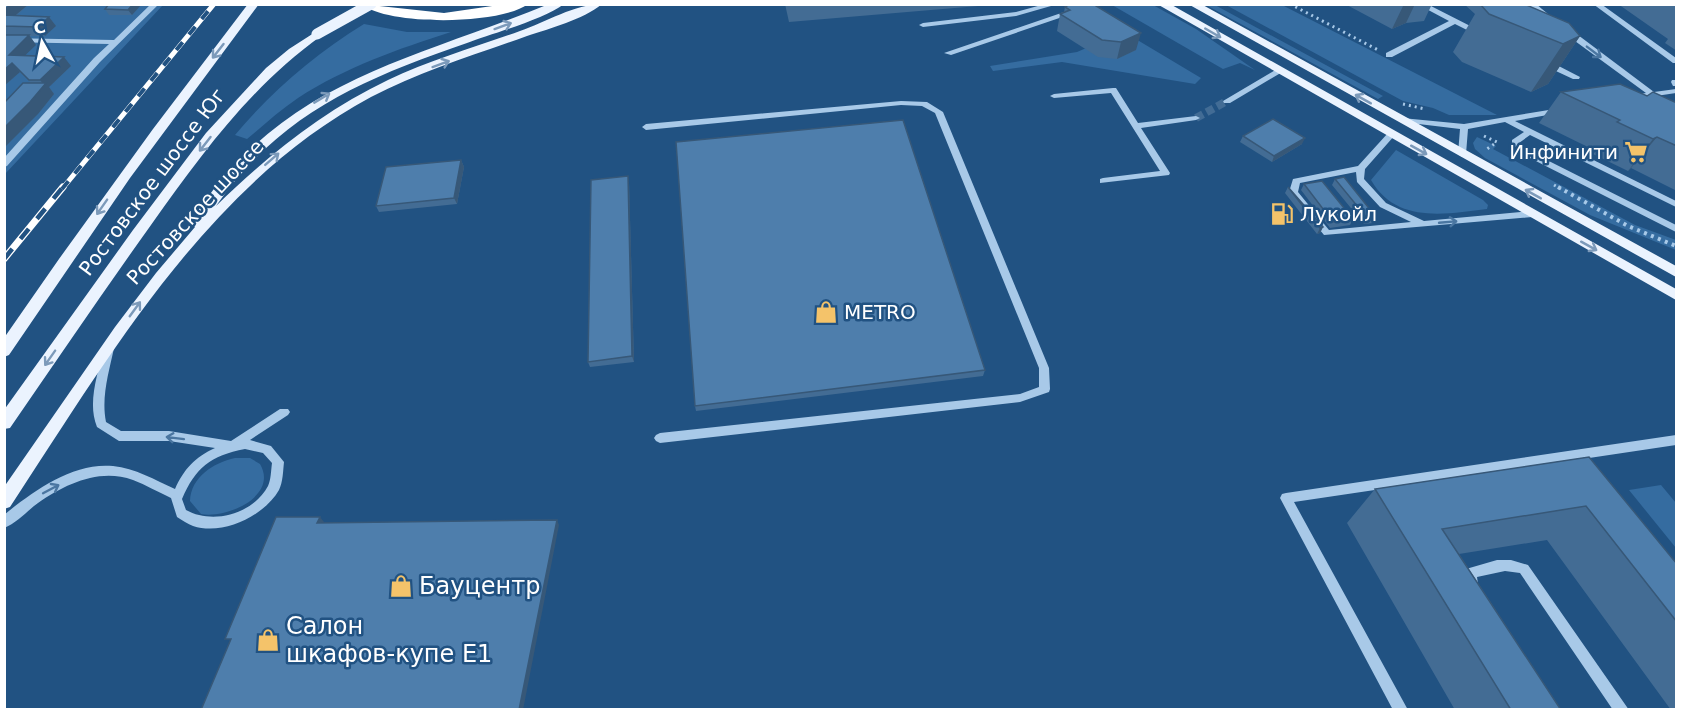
<svg xmlns="http://www.w3.org/2000/svg" width="1681" height="714" font-family="'DejaVu Sans',sans-serif">
	<style>
		.green { fill: #356ca0 }
		.lines { fill: none; stroke-linecap: round; stroke-linejoin: round }
		.minor-tunnel { stroke: #426c95; stroke-width: 8; stroke-dasharray: 8 4; stroke-linecap: butt }
		.path-far1 { stroke: #a8c9e8; stroke-width: 3; stroke-dasharray: 2 4; stroke-linecap: butt }
		.path { stroke: #a8c9e8; stroke-width: 4; stroke-dasharray: 3 4.5; stroke-linecap: butt }
		.minor { fill: #a8c9e8; fill-rule: evenodd }
		.major { fill: #ebf3fe; fill-rule: evenodd }
		.highway { fill: #fff; fill-rule: evenodd }
		.rail-far1-casing { stroke: #fff; stroke-width: 5 }
		.rail-casing { stroke: #fff; stroke-width: 7 }
		.rail-far1 { stroke: #215282; stroke-width: 4; stroke-dasharray: 10; stroke-linecap: butt }
		.rail { stroke: #215282; stroke-width: 4.5; stroke-dasharray: 13; stroke-linecap: butt }
		.major-bridge { stroke: #ebf3fe; stroke-width: 11 }
		.wall { fill: #436c94 }
		.shaded-wall { fill: #375878 }
		.building { fill: #4e7eac; stroke: #375878; stroke-width: 1.5 }
		.oneway { stroke: #7c9aba }
		.oneway2 { stroke: #4a76a1 }
		.labels { text-anchor: middle; dominant-baseline: central; stroke-width: 5; stroke-linejoin: round; paint-order: stroke }
		.poi-label { font-size: 20px; fill: #fff; stroke: #215282; text-anchor: start }
		.street-label { font-size: 20px; fill: #fff; stroke: #215282 }
		.near-poi-label { font-size: 24px; fill: #fff; stroke: #215282; text-anchor: start }
	</style>
	<rect width="100%" height="100%" fill="#215282"/>
	<path class="green" d="M 5,5 L 163,5 L 5,174 Z
		M 1112,5 L 1153,5 L 1196,29 L 1255,70 L 1240,63 L 1223,69 Z
		M 1206,5 L 1215,5 L 1383,96 L 1378,99 Z
		M 1226,5 L 1282,5 L 1497,115 L 1449,115 L 1433,108 L 1403,101 Z
		M 364,24 L 407,32 L 451,32 C 398,49 346,67 298,98 C 280,110 264,125 247,139 L 235,135 C 273,90 314,55 364,24 Z
		M 1124,32 L 1201,78 L 1195,84 L 1062,62 L 993,71 L 990,66 L 1077,52 Z
		M 1477,137 L 1496,146 L 1493,149 L 1635,225 L 1676,240 L 1676,250 L 1590,215 L 1485,158 L 1475,149 L 1473,143 Z
		M 1396,150 L 1483,200 L 1488,205 L 1487,209 C 1446,214 1396,224 1371,180 Z
		M 235,458 L 250,458 L 260,464 C 279,497 225,519 201,514 L 190,501 C 191,477 213,463 235,458 Z
		M 1661,485 L 1676,503 L 1676,548 L 1629,490 Z"/>
	<g class="lines">
		<path class="minor-tunnel" d="M 1196,118 L 1227,101"/>
		<path class="path-far1" d="M 1290,4 L 1380,51
			M 1403,104 L 1425,109
			M 1484,136 L 1497,142 L 1487,149 L 1489,150
			M 1554,185 L 1561,189"/>
		<path class="path" d="M 1558,187 L 1628,226 L 1676,246"/>
		<path class="minor" d="M 151,4 L 159,4 L 100,62 L 7,166 L 4,167 L 4,158 L 94,58 L 109,44 L 4,42 L 4,38 L 114,40 Z
			M 1045,4 L 1058,4 L 1016,16 L 923,27 L 919,25 L 923,23 L 1016,12 Z
			M 1417,4 L 1427,4 L 1484,33 L 1477,35 L 1455,24 L 1392,57 L 1386,57 L 1386,53 L 1449,21 Z
			M 1528,4 L 1536,4 L 1554,19 L 1547,21 Z
			M 1593,4 L 1601,4 L 1676,58 L 1676,63 L 1673,63 Z
			M 1070,10 L 1077,12 L 951,55 L 944,53 Z
			M 1564,29 L 1570,29 L 1654,92 L 1676,89 L 1676,93 L 1629,100 L 1629,96 L 1646,93 L 1564,33 Z
			M 1543,61 L 1549,61 L 1580,77 L 1579,79 L 1573,79 L 1543,65 Z
			M 1277,69 L 1280,69 L 1284,71 L 1230,103 L 1224,103 L 1223,101 Z
			M 1672,80 L 1676,80 L 1676,86 L 1673,86 L 1671,82 Z
			M 1113,88 L 1116,88 L 1138,123 L 1196,116 L 1200,118 L 1196,120 L 1141,128 L 1170,173 L 1169,175 L 1100,183 L 1100,179 L 1103,178 L 1160,171 L 1111,93 L 1054,98 L 1050,96 L 1054,94 Z
			M 901,101 L 927,102 L 943,112 L 1049,368 L 1050,389 L 1049,392 L 1020,402 L 660,443 L 656,441 L 654,438 L 656,435 L 660,433 L 1020,394 L 1039,387 L 1039,368 L 935,113 L 922,106 L 901,105 L 646,130 L 642,127 L 646,124 Z
			M 1561,108 L 1565,110 L 1564,112 L 1515,121 L 1676,201 L 1676,207 L 1530,135 L 1519,143 L 1519,146 L 1676,225 L 1676,232 L 1512,149 L 1512,140 L 1524,132 L 1505,122 L 1468,129 L 1466,154 L 1462,157 L 1458,154 L 1460,129 L 1402,122 L 1398,120 L 1402,118 L 1464,124 Z
			M 1391,132 L 1395,135 L 1365,169 L 1364,179 L 1386,203 L 1424,221 L 1532,211 L 1537,214 L 1532,217 L 1324,235 L 1289,192 L 1293,179 L 1358,166 L 1388,133 ZM 1356,172 L 1357,182 L 1380,207 L 1411,222 L 1329,230 L 1298,192 L 1300,183 Z
			M 109,344 L 114,348 C 109,372 101,397 106,422 L 121,431 L 169,431 L 231,441 L 280,409 L 288,409 L 290,412 L 288,415 L 250,440 L 271,446 L 284,462 C 283,471 283,482 279,490 C 264,516 223,536 193,526 C 188,524 182,520 177,517 L 171,498 C 158,492 146,485 133,480 C 99,468 66,484 38,503 C 27,511 17,523 4,528 L 4,515 C 33,491 73,462 113,466 C 135,468 155,480 175,489 C 184,469 195,457 215,448 L 169,441 L 119,441 L 97,427 C 87,403 98,373 104,348 ZM 245,449 L 263,453 L 272,463 C 271,470 271,480 268,486 C 253,514 213,525 186,510 L 182,499 C 196,467 210,456 245,449 Z
			M 1676,435 L 1676,445 L 1294,502 L 1408,710 L 1393,710 L 1280,498 L 1282,494 L 1286,493 Z
			M 1497,560 L 1511,560 L 1528,565 L 1629,710 L 1613,710 L 1520,573 L 1505,571 L 1477,577 L 1478,584 L 1476,588 L 1472,590 L 1468,588 L 1464,573 L 1466,569 Z"/>
		<path class="major" d="M 248,4 L 259,4 L 130,178 L 9,355 L 4,357 L 4,338 L 59,259 L 153,129 Z
			M 549,4 L 564,4 C 545,19 491,34 467,43 C 363,79 281,113 216,206 C 267,156 323,111 388,80 C 430,60 476,47 520,31 C 546,22 575,4 602,4 C 582,20 551,28 527,36 C 474,55 421,71 371,97 C 207,185 109,357 10,507 L 4,509 L 4,487 L 115,327 L 156,273 L 195,227 L 190,223 C 280,81 405,63 549,4 Z
			M 1157,4 L 1170,4 L 1676,289 L 1676,300 Z
			M 1188,4 L 1201,4 L 1676,266 L 1676,277 Z
			M 317,31 L 322,34 L 321,36 C 250,87 201,155 151,225 C 103,292 57,360 10,428 L 4,429 L 4,410 L 133,230 L 206,133 L 266,68 L 289,49 Z"/>
		<path class="highway" d="M 361,4 L 444,13 L 506,4 L 528,4 C 501,25 388,26 361,4 Z"/>
		<g class="rail-far1-casing">
			<path id="rail-far1" d="M 62,189 L 214,4"/>
		</g>
		<g class="rail-casing">
			<path id="rail" d="M 4,259 L 63,187"/>
		</g>
		<use href="#rail-far1" class="rail-far1"/>
		<use href="#rail" class="rail"/>
		<path class="major-bridge" d="M 317,34 L 371,4"/>
	</g>
	<path class="wall" d="M 4,4 L 29,4 L 16,16 L 49,17 L 56,26 L 45,36 L 30,36 L 36,45 L 25,55 L 71,66 L 49,87 L 54,94 L 38,114 L 31,83 L 20,72 L 4,86 Z
		M 142,4 L 132,15 L 109,15 L 105,9 Z
		M 785,4 L 1002,4 L 789,22 Z
		M 1345,4 L 1432,4 L 1424,21 L 1406,23 L 1392,29 Z
		M 1464,4 L 1524,4 L 1580,36 L 1548,84 L 1531,92 L 1462,62 L 1453,52 L 1475,14 Z
		M 1618,4 L 1677,4 L 1677,51 L 1665,43 L 1668,39 Z
		M 1065,7 L 1136,50 L 1117,59 L 1098,57 L 1057,31 L 1060,14 L 1064,12 Z
		M 1561,92 L 1647,96 L 1677,103 L 1677,191 L 1631,168 L 1628,171 L 1593,154 L 1596,151 L 1539,123 Z
		M 1243,136 L 1302,144 L 1272,162 L 1240,142 Z
		M 461,160 L 464,167 L 457,204 L 379,212 L 376,206 Z
		M 1335,179 L 1376,217 L 1373,223 L 1364,224 L 1332,185 Z
		M 629,182 L 634,362 L 590,367 L 588,362 Z
		M 1304,184 L 1353,219 L 1350,225 L 1330,228 L 1301,190 Z
		M 1288,187 L 1323,227 L 1320,233 L 1317,234 L 1285,193 Z
		M 985,370 L 983,376 L 696,411 L 695,406 Z
		M 1589,457 L 1677,564 L 1677,710 L 1671,710 L 1547,540 L 1459,554 L 1561,710 L 1455,710 L 1347,523 L 1375,489 Z"/>
	<path class="shaded-wall" d="M 11,4 L 29,4 L 5,24 L 4,10 Z
		M 133,4 L 142,4 L 132,15 L 128,10 Z
		M 1404,4 L 1415,4 L 1406,23 L 1392,29 Z
		M 49,17 L 56,26 L 45,36 L 38,27 Z
		M 1141,33 L 1136,50 L 1117,59 L 1121,42 Z
		M 29,35 L 36,45 L 16,64 L 9,55 Z
		M 1580,36 L 1548,84 L 1531,92 L 1563,44 Z
		M 64,57 L 71,66 L 49,87 L 54,94 L 38,114 L 4,148 L 4,128 L 44,85 L 40,80 Z
		M 12,63 L 20,72 L 4,86 L 4,70 Z
		M 1657,137 L 1631,168 L 1628,171 L 1653,139 Z
		M 1305,138 L 1302,144 L 1272,162 L 1274,156 Z
		M 461,160 L 464,167 L 457,204 L 454,198 Z
		M 628,176 L 629,182 L 634,362 L 632,356 Z
		M 1323,227 L 1320,233 L 1317,234 L 1320,228 Z
		M 320,517 L 324,522 L 321,529 L 317,523 Z
		M 557,520 L 559,525 L 523,710 L 519,710 Z"/>
	<path class="building" d="M 4,4 L 11,4 L 4,10 Z
		M 109,4 L 133,4 L 128,10 L 105,9 Z
		M 1070,4 L 1093,4 L 1141,33 L 1121,42 L 1102,40 L 1060,14 L 1070,10 L 1065,7 Z
		M 1480,4 L 1524,4 L 1569,23 L 1580,36 L 1563,44 L 1489,14 Z
		M 4,15 L 49,17 L 38,27 L 4,26 Z
		M 4,35 L 29,35 L 9,55 L 64,57 L 40,80 L 29,80 L 12,63 L 4,70 Z
		M 23,83 L 46,83 L 30,102 L 4,128 L 4,103 Z
		M 1620,84 L 1647,96 L 1653,92 L 1677,103 L 1677,146 L 1657,137 L 1653,139 L 1617,122 L 1620,120 L 1561,92 Z
		M 1273,119 L 1305,138 L 1274,156 L 1243,136 Z
		M 903,120 L 985,370 L 695,406 L 676,142 Z
		M 461,160 L 454,198 L 376,206 L 386,167 Z
		M 628,176 L 632,356 L 588,362 L 591,180 Z
		M 1344,177 L 1376,217 L 1367,218 L 1335,179 Z
		M 1322,181 L 1353,219 L 1333,222 L 1304,184 Z
		M 1288,187 L 1323,227 L 1320,228 Z
		M 1589,457 L 1677,564 L 1677,622 L 1586,506 L 1442,529 L 1561,710 L 1511,710 L 1375,489 Z
		M 276,517 L 320,517 L 317,523 L 557,520 L 519,710 L 201,710 L 231,639 L 225,639 Z"/>
	<defs><path id="oneway-shaft" d="M-6 0H5M1.5-3L5.5 0L1.5 3" fill="none" stroke-width="1.6" stroke-linecap="round" stroke-linejoin="round" transform="scale(1.5)"/></defs>
	<g class="oneway">
		<use href="#oneway-shaft" transform="translate(503 26) rotate(-20)"/>
		<use href="#oneway-shaft" transform="translate(1213 33) rotate(30)"/>
		<use href="#oneway-shaft" transform="translate(218 51) rotate(128)"/>
		<use href="#oneway-shaft" transform="translate(441 64) rotate(-20)"/>
		<use href="#oneway-shaft" transform="translate(322 98) rotate(-31)"/>
		<use href="#oneway-shaft" transform="translate(1363 99) rotate(-151)"/>
		<use href="#oneway-shaft" transform="translate(205 144) rotate(128)"/>
		<use href="#oneway-shaft" transform="translate(1419 150) rotate(29)"/>
		<use href="#oneway-shaft" transform="translate(272 159) rotate(-41)"/>
		<use href="#oneway-shaft" transform="translate(1533 194) rotate(-151)"/>
		<use href="#oneway-shaft" transform="translate(102 207) rotate(125)"/>
		<use href="#oneway-shaft" transform="translate(1589 246) rotate(29)"/>
		<use href="#oneway-shaft" transform="translate(135 309) rotate(-54)"/>
		<use href="#oneway-shaft" transform="translate(50 358) rotate(125)"/>
	</g>
	<g class="oneway2">
		<use href="#oneway-shaft" transform="translate(1594 52) rotate(37)"/>
		<use href="#oneway-shaft" transform="translate(1448 222) rotate(-5)"/>
		<use href="#oneway-shaft" transform="translate(175 438) rotate(-173)"/>
		<use href="#oneway-shaft" transform="translate(51 489) rotate(-28)"/>
	</g>
	<defs>
		<g id="supermarket-bare" transform="scale(1.8)"><path d="M-6-5.5h2.5l.6 2H6L4.5 2H-2.5L-4.4-4H-6ZM-1.5 3.2a1.3 1.3 0 1 0 .1 0ZM3 3.2a1.3 1.3 0 1 0 .1 0Z" fill="#f4c36a" stroke="#215282" stroke-width="2.5" paint-order="stroke"/></g>
		<g id="fuel-bare" transform="scale(1.8)"><path d="M-5.5-6h7V0h2V4h1.3V-2.5L3-4.5l.8-.8L6-3V5H2.5V1h-1V6h-7ZM-4.2-4.7v3.2H.2V-4.7Z" fill="#f4c36a" stroke="#215282" stroke-width="2.5" paint-order="stroke"/></g>
		<g id="shop-bare" transform="scale(1.8)"><path d="M-5-2.5h2.3a2.7 3.5 0 0 1 5.4 0H5L5.5 6h-11ZM-1.5-2.5h3a1.5 2.3 0 0 0-3 0Z" fill="#f4c36a" stroke="#215282" stroke-width="2.5" paint-order="stroke"/></g>
	</defs>
	<g fill-rule="evenodd">
		<use href="#supermarket-bare" x="1636" y="152"/>
		<use href="#fuel-bare" x="1282" y="214"/>
		<use href="#shop-bare" x="826" y="312"/>
		<use href="#shop-bare" x="401" y="586"/>
		<use href="#shop-bare" x="268" y="640"/>
	</g>
	<g class="labels">
		<g class="poi-label">
			<text x="1618" y="152" text-anchor="end">Инфинити</text>
			<text x="1300" y="214">Лукойл</text>
			<text x="844" y="312">METRO</text>
		</g>
		<g class="street-label">
			<text transform="translate(152 182) rotate(-53)">Ростовское шоссе Юг</text>
			<text transform="translate(195 212) rotate(-47)">Ростовское шоссе</text>
		</g>
		<g class="near-poi-label">
			<text x="419" y="586">Бауцентр</text>
			<text x="286" y="626">Салон<tspan x="286" dy="28">шкафов-купе Е1</tspan></text>
		</g>
	</g>
	<rect width="1681" height="714" fill="none" stroke="#ffffff" stroke-width="12"/>
	<g transform="translate(42 42) rotate(351)" stroke="#215282" stroke-width="4.5" paint-order="stroke">
	<path d="M0-4.5L10 22L0 15L-10 22Z" fill="#ffffff"/>
	<text y="-9" font-size="16" font-weight="bold" text-anchor="middle" fill="#ffffff">С</text>
	</g>
</svg>
